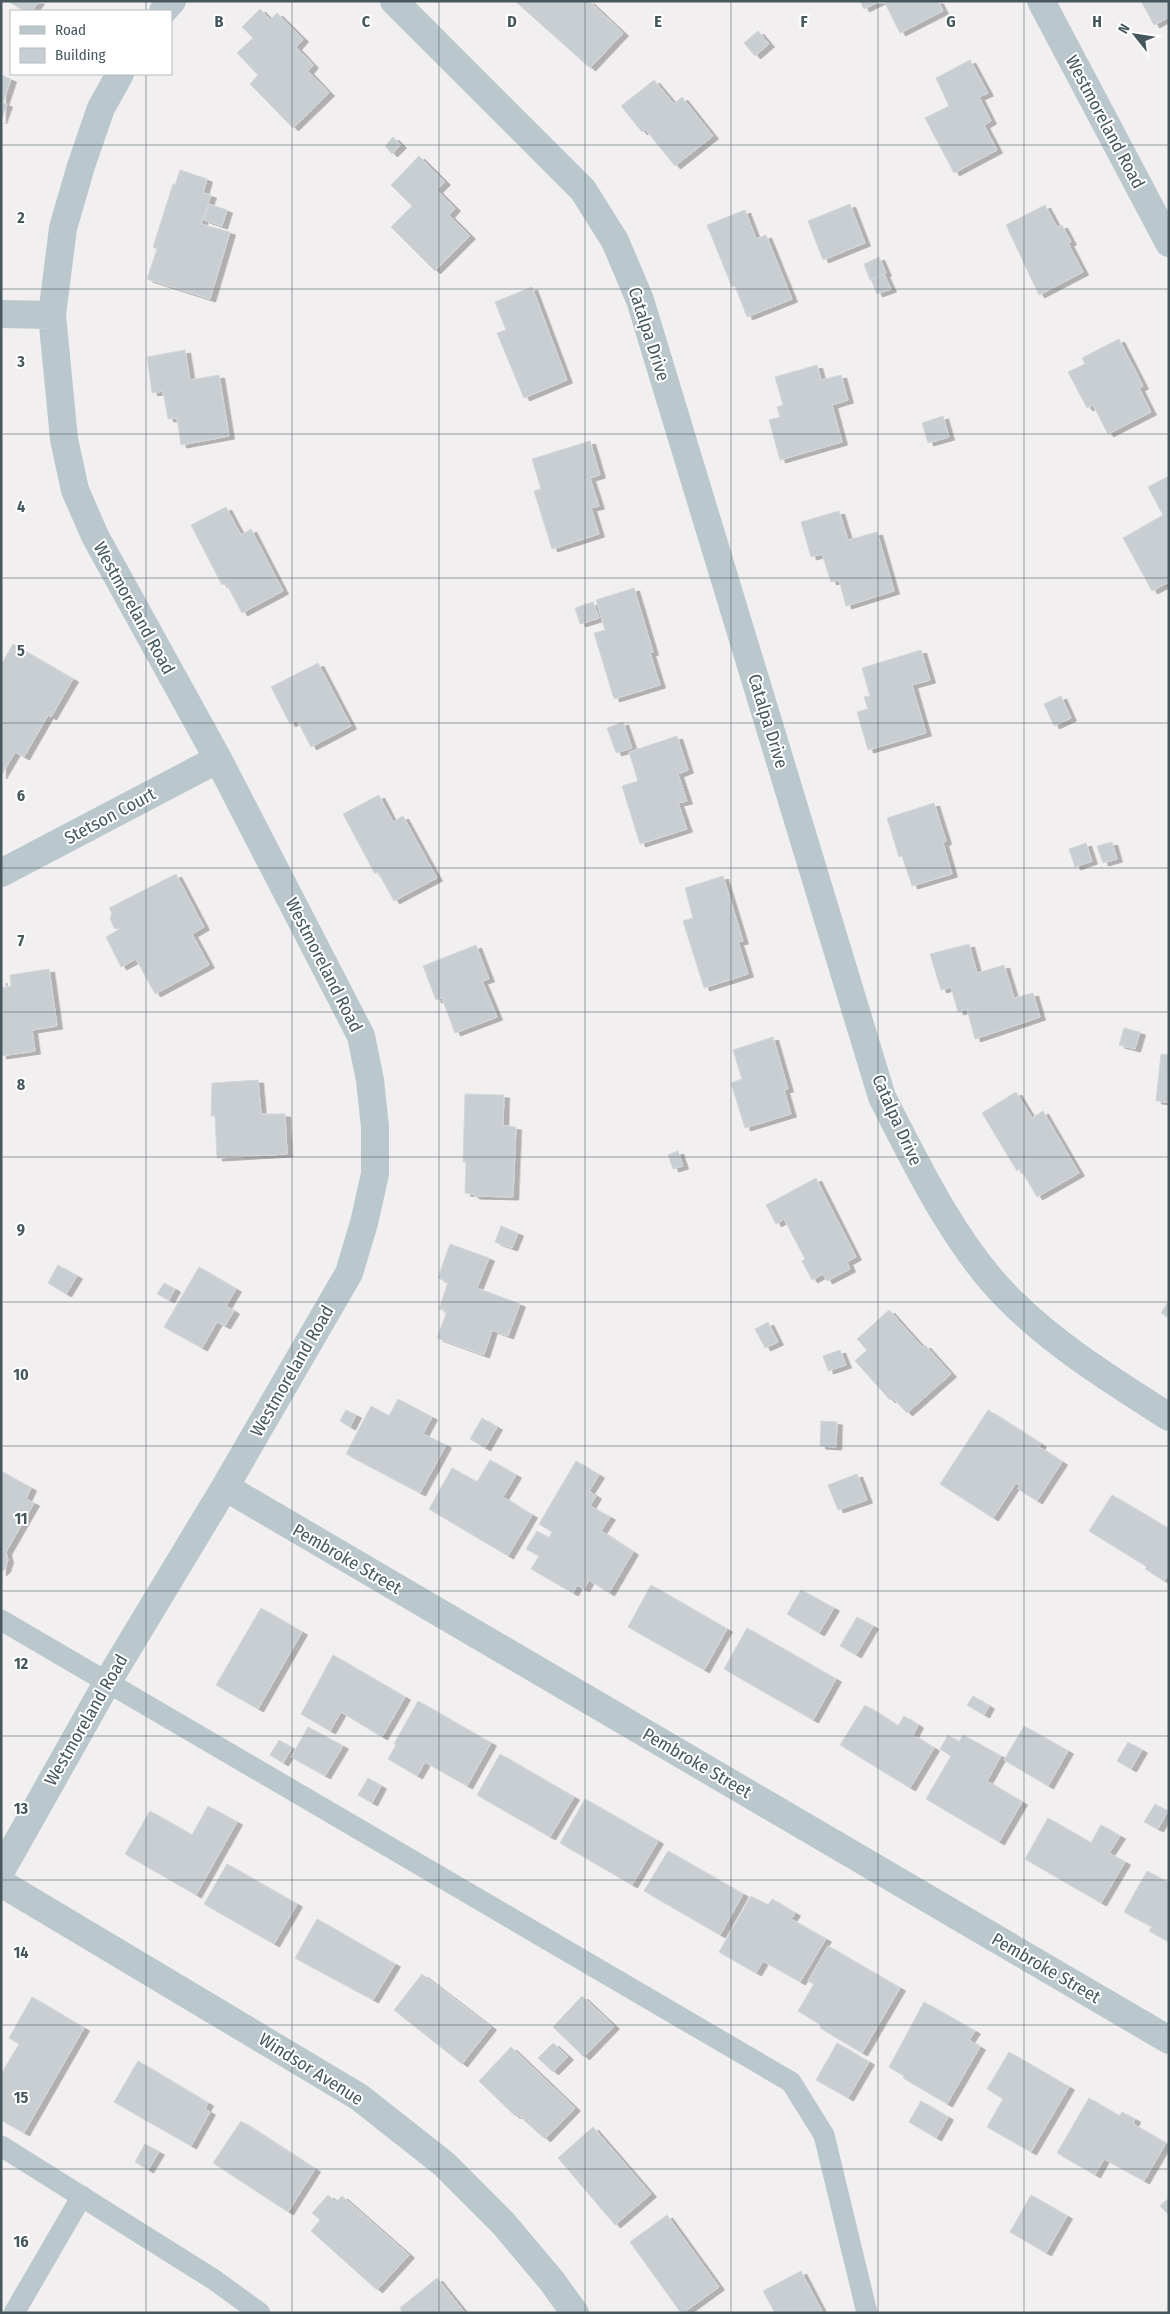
<svg xmlns="http://www.w3.org/2000/svg" width="1170" height="2314" font-family="'Fira Sans Condensed',sans-serif">
	<style>
		.building { fill: #c9ced2; stroke: #d3d7db; filter: url(#shadow) }
		.lines { fill: none; stroke-linecap: round; stroke-linejoin: round }
		.service { stroke: #bac8cd; stroke-width: 21 }
		.minor { stroke: #bac8cd; stroke-width: 28 }
		.grid { fill: none; stroke: #46585e; stroke-width: 1; stroke-opacity: 0.55 }
		.labels { text-anchor: middle; dominant-baseline: central; stroke-width: 4; stroke-linejoin: round; paint-order: stroke }
		.street-label { font-size: 18px; fill: #46585e; stroke: #fff }
		.grid-label { font-size: 16px; text-anchor: middle; font-weight: bold; fill: #46585e; stroke: #fff; stroke-width: 4; stroke-linejoin: round; paint-order: stroke }
	</style>
	<defs>
		<filter id="shadow"><feDropShadow dx="5.5" dy="3" stdDeviation="0" flood-color="#0004"/></filter>
	</defs>
	<rect width="100%" height="100%" fill="#f2eff0"/>
	<path class="building" d="M 8,1 L 39,1 L 32,11 L 24,11 Z
		M 515,1 L 589,1 L 623,33 L 590,68 Z
		M 860,1 L 880,1 L 864,9 Z
		M 884,1 L 938,1 L 943,11 L 900,33 Z
		M 1141,1 L 1169,1 L 1169,17 L 1154,25 Z
		M 260,9 L 270,20 L 277,13 L 303,39 L 296,47 L 313,65 L 308,71 L 329,93 L 293,128 L 250,84 L 258,75 L 237,53 L 253,38 L 242,27 Z
		M 758,31 L 769,44 L 755,56 L 744,43 Z
		M 970,60 L 988,93 L 979,97 L 991,121 L 984,125 L 997,150 L 954,173 L 925,118 L 949,106 L 936,78 Z
		M 1,75 L 11,79 L 3,103 L 7,104 L 1,121 Z
		M 654,80 L 674,104 L 682,97 L 713,136 L 675,166 L 645,129 L 642,132 L 621,106 Z
		M 393,137 L 401,145 L 392,154 L 385,146 Z
		M 419,156 L 445,182 L 437,190 L 455,208 L 449,215 L 470,236 L 435,271 L 391,227 L 412,206 L 391,185 Z
		M 180,170 L 207,179 L 203,193 L 211,195 L 201,224 L 230,232 L 210,299 L 147,279 L 157,249 L 153,247 L 173,184 L 175,185 Z
		M 209,204 L 227,210 L 222,226 L 204,220 Z
		M 850,204 L 865,243 L 823,260 L 808,221 Z
		M 1045,205 L 1057,227 L 1062,225 L 1071,242 L 1068,243 L 1083,272 L 1039,295 L 1006,225 Z
		M 745,210 L 756,239 L 766,235 L 792,299 L 747,317 L 735,286 L 732,287 L 707,225 Z
		M 879,257 L 886,273 L 870,280 L 864,264 Z
		M 884,274 L 891,289 L 877,294 L 871,279 Z
		M 532,287 L 567,380 L 524,398 L 497,333 L 506,330 L 495,302 Z
		M 1119,339 L 1143,386 L 1139,388 L 1151,412 L 1108,434 L 1093,405 L 1087,408 L 1068,372 L 1085,364 L 1082,358 Z
		M 185,350 L 190,380 L 219,375 L 229,436 L 181,445 L 177,418 L 168,419 L 163,391 L 152,393 L 147,357 Z
		M 817,365 L 821,380 L 841,375 L 848,400 L 832,405 L 842,442 L 780,460 L 769,420 L 780,417 L 777,407 L 783,405 L 775,377 Z
		M 943,416 L 949,437 L 928,443 L 922,423 Z
		M 590,441 L 600,475 L 590,478 L 599,506 L 591,508 L 599,534 L 552,549 L 534,491 L 541,489 L 532,459 Z
		M 1169,476 L 1169,582 L 1152,591 L 1123,538 L 1163,515 L 1148,487 Z
		M 226,507 L 241,535 L 251,529 L 283,591 L 242,613 L 226,583 L 222,585 L 191,525 Z
		M 839,511 L 848,540 L 877,532 L 894,591 L 846,606 L 839,580 L 831,582 L 822,554 L 811,557 L 801,522 Z
		M 634,588 L 653,652 L 650,653 L 660,685 L 614,699 L 594,633 L 605,630 L 596,600 Z
		M 593,602 L 599,618 L 580,624 L 575,608 Z
		M 13,644 L 73,679 L 51,717 L 48,715 L 24,757 L 15,752 L 1,776 L 1,665 Z
		M 921,650 L 930,680 L 912,685 L 926,733 L 868,750 L 857,712 L 868,709 L 864,697 L 870,696 L 862,668 Z
		M 318,663 L 351,726 L 311,747 L 297,720 L 290,724 L 271,687 Z
		M 1061,696 L 1071,718 L 1054,726 L 1044,704 Z
		M 623,722 L 632,748 L 616,753 L 607,728 Z
		M 677,736 L 688,770 L 678,774 L 687,801 L 678,803 L 687,829 L 640,844 L 622,786 L 638,781 L 629,752 Z
		M 379,795 L 393,822 L 403,816 L 437,878 L 394,901 L 378,872 L 375,874 L 343,814 Z
		M 934,803 L 946,841 L 943,843 L 952,874 L 912,886 L 902,856 L 899,857 L 887,818 Z
		M 1112,842 L 1117,859 L 1103,863 L 1097,846 Z
		M 1086,843 L 1092,861 L 1075,867 L 1069,849 Z
		M 176,874 L 204,927 L 192,934 L 209,965 L 155,994 L 136,959 L 121,967 L 106,937 L 120,929 L 114,928 L 110,918 L 112,913 L 109,908 Z
		M 723,876 L 743,941 L 738,942 L 748,974 L 704,988 L 683,921 L 693,918 L 685,888 Z
		M 969,944 L 977,973 L 1004,965 L 1014,998 L 1033,993 L 1040,1017 L 975,1039 L 967,1009 L 958,1012 L 951,987 L 941,990 L 930,954 Z
		M 476,945 L 489,979 L 482,981 L 497,1017 L 455,1033 L 442,998 L 436,1000 L 423,966 Z
		M 49,969 L 57,1026 L 32,1030 L 35,1051 L 1,1056 L 1,980 L 3,988 L 11,986 L 10,975 Z
		M 1124,1028 L 1140,1032 L 1135,1049 L 1119,1045 Z
		M 773,1037 L 788,1089 L 784,1090 L 791,1114 L 745,1128 L 731,1083 L 742,1079 L 733,1050 Z
		M 1161,1054 L 1169,1055 L 1169,1102 L 1156,1101 Z
		M 258,1080 L 261,1114 L 285,1114 L 287,1154 L 217,1158 L 215,1116 L 211,1116 L 212,1083 Z
		M 1016,1092 L 1032,1118 L 1043,1111 L 1079,1173 L 1037,1197 L 1020,1168 L 1017,1171 L 982,1113 Z
		M 465,1094 L 504,1095 L 503,1126 L 516,1127 L 513,1197 L 474,1196 L 473,1194 L 465,1193 L 466,1162 L 463,1162 Z
		M 678,1151 L 683,1166 L 673,1169 L 668,1155 Z
		M 816,1178 L 856,1257 L 847,1262 L 850,1269 L 827,1281 L 823,1274 L 812,1280 L 802,1261 L 805,1259 L 784,1219 L 776,1224 L 766,1205 Z
		M 501,1226 L 518,1233 L 512,1248 L 495,1242 Z
		M 450,1244 L 489,1258 L 477,1288 L 520,1304 L 508,1336 L 492,1330 L 484,1355 L 437,1338 L 447,1311 L 439,1309 L 448,1282 L 438,1278 Z
		M 58,1265 L 77,1276 L 66,1294 L 48,1283 Z
		M 199,1267 L 236,1289 L 226,1306 L 234,1311 L 225,1326 L 217,1322 L 202,1348 L 164,1327 Z
		M 164,1283 L 175,1289 L 169,1300 L 157,1294 Z
		M 1169,1300 L 1169,1318 L 1161,1313 Z
		M 889,1310 L 922,1347 L 925,1345 L 951,1374 L 907,1413 L 893,1398 L 890,1400 L 855,1361 L 867,1350 L 857,1339 Z
		M 768,1322 L 778,1342 L 765,1348 L 755,1329 Z
		M 840,1350 L 846,1365 L 828,1371 L 823,1356 Z
		M 398,1399 L 432,1417 L 423,1434 L 446,1445 L 420,1493 L 346,1454 L 371,1406 L 389,1416 Z
		M 346,1410 L 356,1415 L 350,1427 L 340,1421 Z
		M 988,1410 L 1041,1444 L 1039,1447 L 1062,1462 L 1037,1501 L 1018,1489 L 1020,1486 L 1016,1483 L 993,1518 L 940,1484 Z
		M 482,1418 L 497,1427 L 485,1448 L 470,1439 Z
		M 821,1421 L 837,1422 L 836,1447 L 820,1446 Z
		M 490,1460 L 516,1475 L 503,1497 L 532,1515 L 508,1556 L 429,1509 L 452,1468 L 477,1482 Z
		M 576,1461 L 599,1475 L 589,1491 L 596,1496 L 590,1506 L 610,1517 L 601,1531 L 633,1552 L 609,1593 L 589,1580 L 584,1589 L 577,1585 L 573,1593 L 531,1569 L 539,1556 L 526,1549 L 537,1531 L 549,1538 L 552,1532 L 539,1524 Z
		M 1,1471 L 31,1488 L 26,1499 L 34,1503 L 6,1552 L 8,1560 L 5,1569 L 1,1573 Z
		M 857,1474 L 867,1500 L 838,1510 L 828,1485 Z
		M 1112,1495 L 1169,1529 L 1169,1573 L 1164,1581 L 1145,1569 L 1147,1567 L 1089,1531 Z
		M 651,1585 L 727,1629 L 704,1670 L 628,1627 Z
		M 801,1590 L 834,1608 L 819,1633 L 787,1614 Z
		M 261,1608 L 302,1632 L 258,1709 L 216,1685 Z
		M 857,1617 L 873,1626 L 856,1655 L 840,1646 Z
		M 747,1628 L 836,1679 L 813,1720 L 724,1669 Z
		M 333,1655 L 405,1697 L 382,1737 L 341,1712 L 330,1731 L 301,1714 Z
		M 973,1696 L 989,1706 L 984,1715 L 967,1705 Z
		M 418,1701 L 491,1743 L 467,1786 L 425,1762 L 417,1776 L 388,1759 L 396,1745 L 394,1744 Z
		M 865,1705 L 898,1726 L 904,1716 L 918,1725 L 913,1735 L 934,1748 L 910,1788 L 840,1745 Z
		M 1024,1726 L 1068,1751 L 1048,1786 L 1004,1760 Z
		M 308,1727 L 343,1746 L 325,1776 L 291,1757 Z
		M 948,1735 L 959,1742 L 963,1735 L 1001,1756 L 987,1781 L 1022,1802 L 999,1842 L 926,1799 L 951,1756 L 940,1749 Z
		M 279,1740 L 292,1748 L 283,1763 L 270,1755 Z
		M 1128,1742 L 1142,1750 L 1131,1769 L 1117,1761 Z
		M 500,1754 L 574,1797 L 550,1837 L 477,1795 Z
		M 368,1778 L 381,1786 L 372,1803 L 358,1795 Z
		M 585,1799 L 658,1841 L 632,1885 L 560,1843 Z
		M 1155,1804 L 1168,1811 L 1158,1829 L 1144,1822 Z
		M 208,1806 L 237,1822 L 196,1895 L 125,1854 L 150,1811 L 192,1835 Z
		M 1048,1818 L 1091,1843 L 1101,1825 L 1120,1836 L 1109,1853 L 1125,1862 L 1101,1903 L 1025,1859 Z
		M 668,1851 L 743,1894 L 720,1935 L 644,1891 Z
		M 227,1864 L 297,1904 L 274,1944 L 204,1904 Z
		M 1147,1871 L 1169,1883 L 1169,1942 L 1149,1931 L 1152,1927 L 1124,1912 Z
		M 751,1896 L 768,1905 L 772,1899 L 795,1913 L 791,1919 L 826,1939 L 800,1982 L 763,1961 L 756,1973 L 719,1952 Z
		M 317,1919 L 395,1964 L 373,2000 L 295,1958 Z
		M 828,1946 L 900,1988 L 862,2053 L 820,2028 L 821,2025 L 798,2011 L 814,1984 L 808,1981 Z
		M 422,1974 L 491,2027 L 462,2064 L 394,2010 Z
		M 582,1996 L 614,2026 L 584,2057 L 553,2027 Z
		M 32,1997 L 84,2028 L 24,2133 L 1,2120 L 1,2074 L 19,2044 L 9,2038 Z
		M 924,2002 L 975,2031 L 969,2040 L 980,2047 L 947,2104 L 903,2078 L 904,2076 L 889,2067 Z
		M 553,2043 L 568,2057 L 553,2072 L 538,2058 Z
		M 837,2043 L 869,2062 L 848,2098 L 816,2080 Z
		M 511,2047 L 575,2108 L 545,2139 L 517,2114 L 515,2116 L 479,2081 Z
		M 1009,2052 L 1069,2087 L 1031,2152 L 987,2127 L 1003,2099 L 987,2089 Z
		M 138,2061 L 208,2103 L 205,2109 L 210,2112 L 191,2146 L 114,2102 Z
		M 1089,2098 L 1119,2116 L 1122,2112 L 1135,2119 L 1133,2124 L 1166,2143 L 1144,2181 L 1104,2159 L 1095,2175 L 1057,2153 Z
		M 921,2101 L 948,2117 L 936,2138 L 909,2122 Z
		M 241,2121 L 315,2169 L 288,2212 L 213,2163 Z
		M 593,2127 L 651,2194 L 615,2225 L 558,2158 Z
		M 145,2144 L 159,2152 L 148,2170 L 135,2162 Z
		M 328,2195 L 336,2202 L 342,2196 L 409,2255 L 377,2290 L 311,2231 L 320,2220 L 312,2213 Z
		M 1031,2195 L 1067,2216 L 1046,2253 L 1010,2232 Z
		M 1169,2198 L 1169,2215 L 1160,2206 Z
		M 667,2215 L 719,2287 L 683,2313 L 681,2313 L 630,2242 Z
		M 801,2271 L 823,2313 L 775,2313 L 763,2291 Z
		M 437,2278 L 465,2313 L 403,2313 L 400,2308 Z"/>
	<g class="lines">
		<path class="service" d="M 1,1620 L 791,2082 L 824,2135 L 867,2313
			M 1,2146 L 213,2279 L 260,2313
			M 14,2313 L 82,2196"/>
		<path class="minor" d="M 394,1 L 583,190 L 615,241 L 640,300 L 882,1097 C 916,1164 956,1247 1010,1300 C 1057,1347 1113,1381 1169,1417
			M 1041,1 L 1169,243
			M 163,11 L 172,1
			M 1,314 L 52,315
			M 1,873 L 218,759
			M 225,1487 L 1169,2040
			M 1,1871 L 108,1681 L 225,1487 L 349,1273 L 364,1223 L 375,1174 L 375,1127 L 370,1080 L 361,1036 L 218,759 L 95,536 L 75,490 L 64,439 L 52,315 L 63,228 L 81,166 L 101,108 L 120,74
			M 1,1883 L 359,2097 L 444,2164 L 503,2223 L 551,2280 L 575,2313"/>
	</g>
	<path class="grid" d="M 146,1 L 146,11M 292,1 L 292,2313M 439,1 L 439,2313M 585,1 L 585,2313M 731,1 L 731,2313M 878,1 L 878,2313M 1024,1 L 1024,2313M 146,74 L 146,2313M 1,145 L 1169,145M 1,289 L 1169,289M 1,434 L 1169,434M 1,578 L 1169,578M 1,723 L 1169,723M 1,868 L 1169,868M 1,1012 L 1169,1012M 1,1157 L 1169,1157M 1,1302 L 1169,1302M 1,1446 L 1169,1446M 1,1591 L 1169,1591M 1,1736 L 1169,1736M 1,1880 L 1169,1880M 1,2025 L 1169,2025M 1,2169 L 1169,2169"/>
	<g class="labels">
		<g class="street-label">
			<text transform="translate(1105 122) rotate(62)">Westmoreland Road</text>
			<text transform="translate(649 334) rotate(72)">Catalpa Drive</text>
			<text transform="translate(134 608) rotate(61)">Westmoreland Road</text>
			<text transform="translate(768 721) rotate(73)">Catalpa Drive</text>
			<text transform="translate(110 816) rotate(-28)">Stetson Court</text>
			<text transform="translate(324 965) rotate(63)">Westmoreland Road</text>
			<text transform="translate(897 1120) rotate(66)">Catalpa Drive</text>
			<text transform="translate(292 1371) rotate(-60)">Westmoreland Road</text>
			<text transform="translate(347 1559) rotate(30)">Pembroke Street</text>
			<text transform="translate(86 1720) rotate(-60)">Westmoreland Road</text>
			<text transform="translate(697 1763) rotate(30)">Pembroke Street</text>
			<text transform="translate(1046 1968) rotate(30)">Pembroke Street</text>
			<text transform="translate(311 2069) rotate(32)">Windsor Avenue</text>
		</g>
	</g>
	<g class="grid-label">
		<text x="219" y="27">B</text>
		<text x="366" y="27">C</text>
		<text x="512" y="27">D</text>
		<text x="658" y="27">E</text>
		<text x="804" y="27">F</text>
		<text x="951" y="27">G</text>
		<text x="1097" y="27">H</text>
		<text x="21" y="223">2</text>
		<text x="21" y="367">3</text>
		<text x="21" y="512">4</text>
		<text x="21" y="656">5</text>
		<text x="21" y="801">6</text>
		<text x="21" y="946">7</text>
		<text x="21" y="1090">8</text>
		<text x="21" y="1235">9</text>
		<text x="21" y="1380">10</text>
		<text x="21" y="1524">11</text>
		<text x="21" y="1669">12</text>
		<text x="21" y="1814">13</text>
		<text x="21" y="1958">14</text>
		<text x="21" y="2103">15</text>
		<text x="21" y="2247">16</text>
	</g>
	<rect width="1170" height="2314" fill="none" stroke="#46585e" stroke-width="5"/>
	<rect x="10" y="10" width="162" height="65" fill="#ffffff" stroke="#b5bcbf"/>
	<rect x="20" y="26" width="25" height="8" fill="#bac8cd" stroke="#b5bcbf"/>
	<text x="55" y="35" font-size="15" fill="#46585e">Road</text>
	<rect x="20" y="48" width="25" height="15" fill="#c9ced2" stroke="#b5bcbf"/>
	<text x="55" y="60" font-size="15" fill="#46585e">Building</text>
	<g transform="translate(1135 35) rotate(300)" stroke="#ffffff" stroke-width="4" paint-order="stroke">
	<path d="M0-4L9 19L0 12L-9 19Z" fill="#46585e"/>
	<text y="-8" font-size="14" font-weight="bold" text-anchor="middle" fill="#46585e">N</text>
	</g>
</svg>
